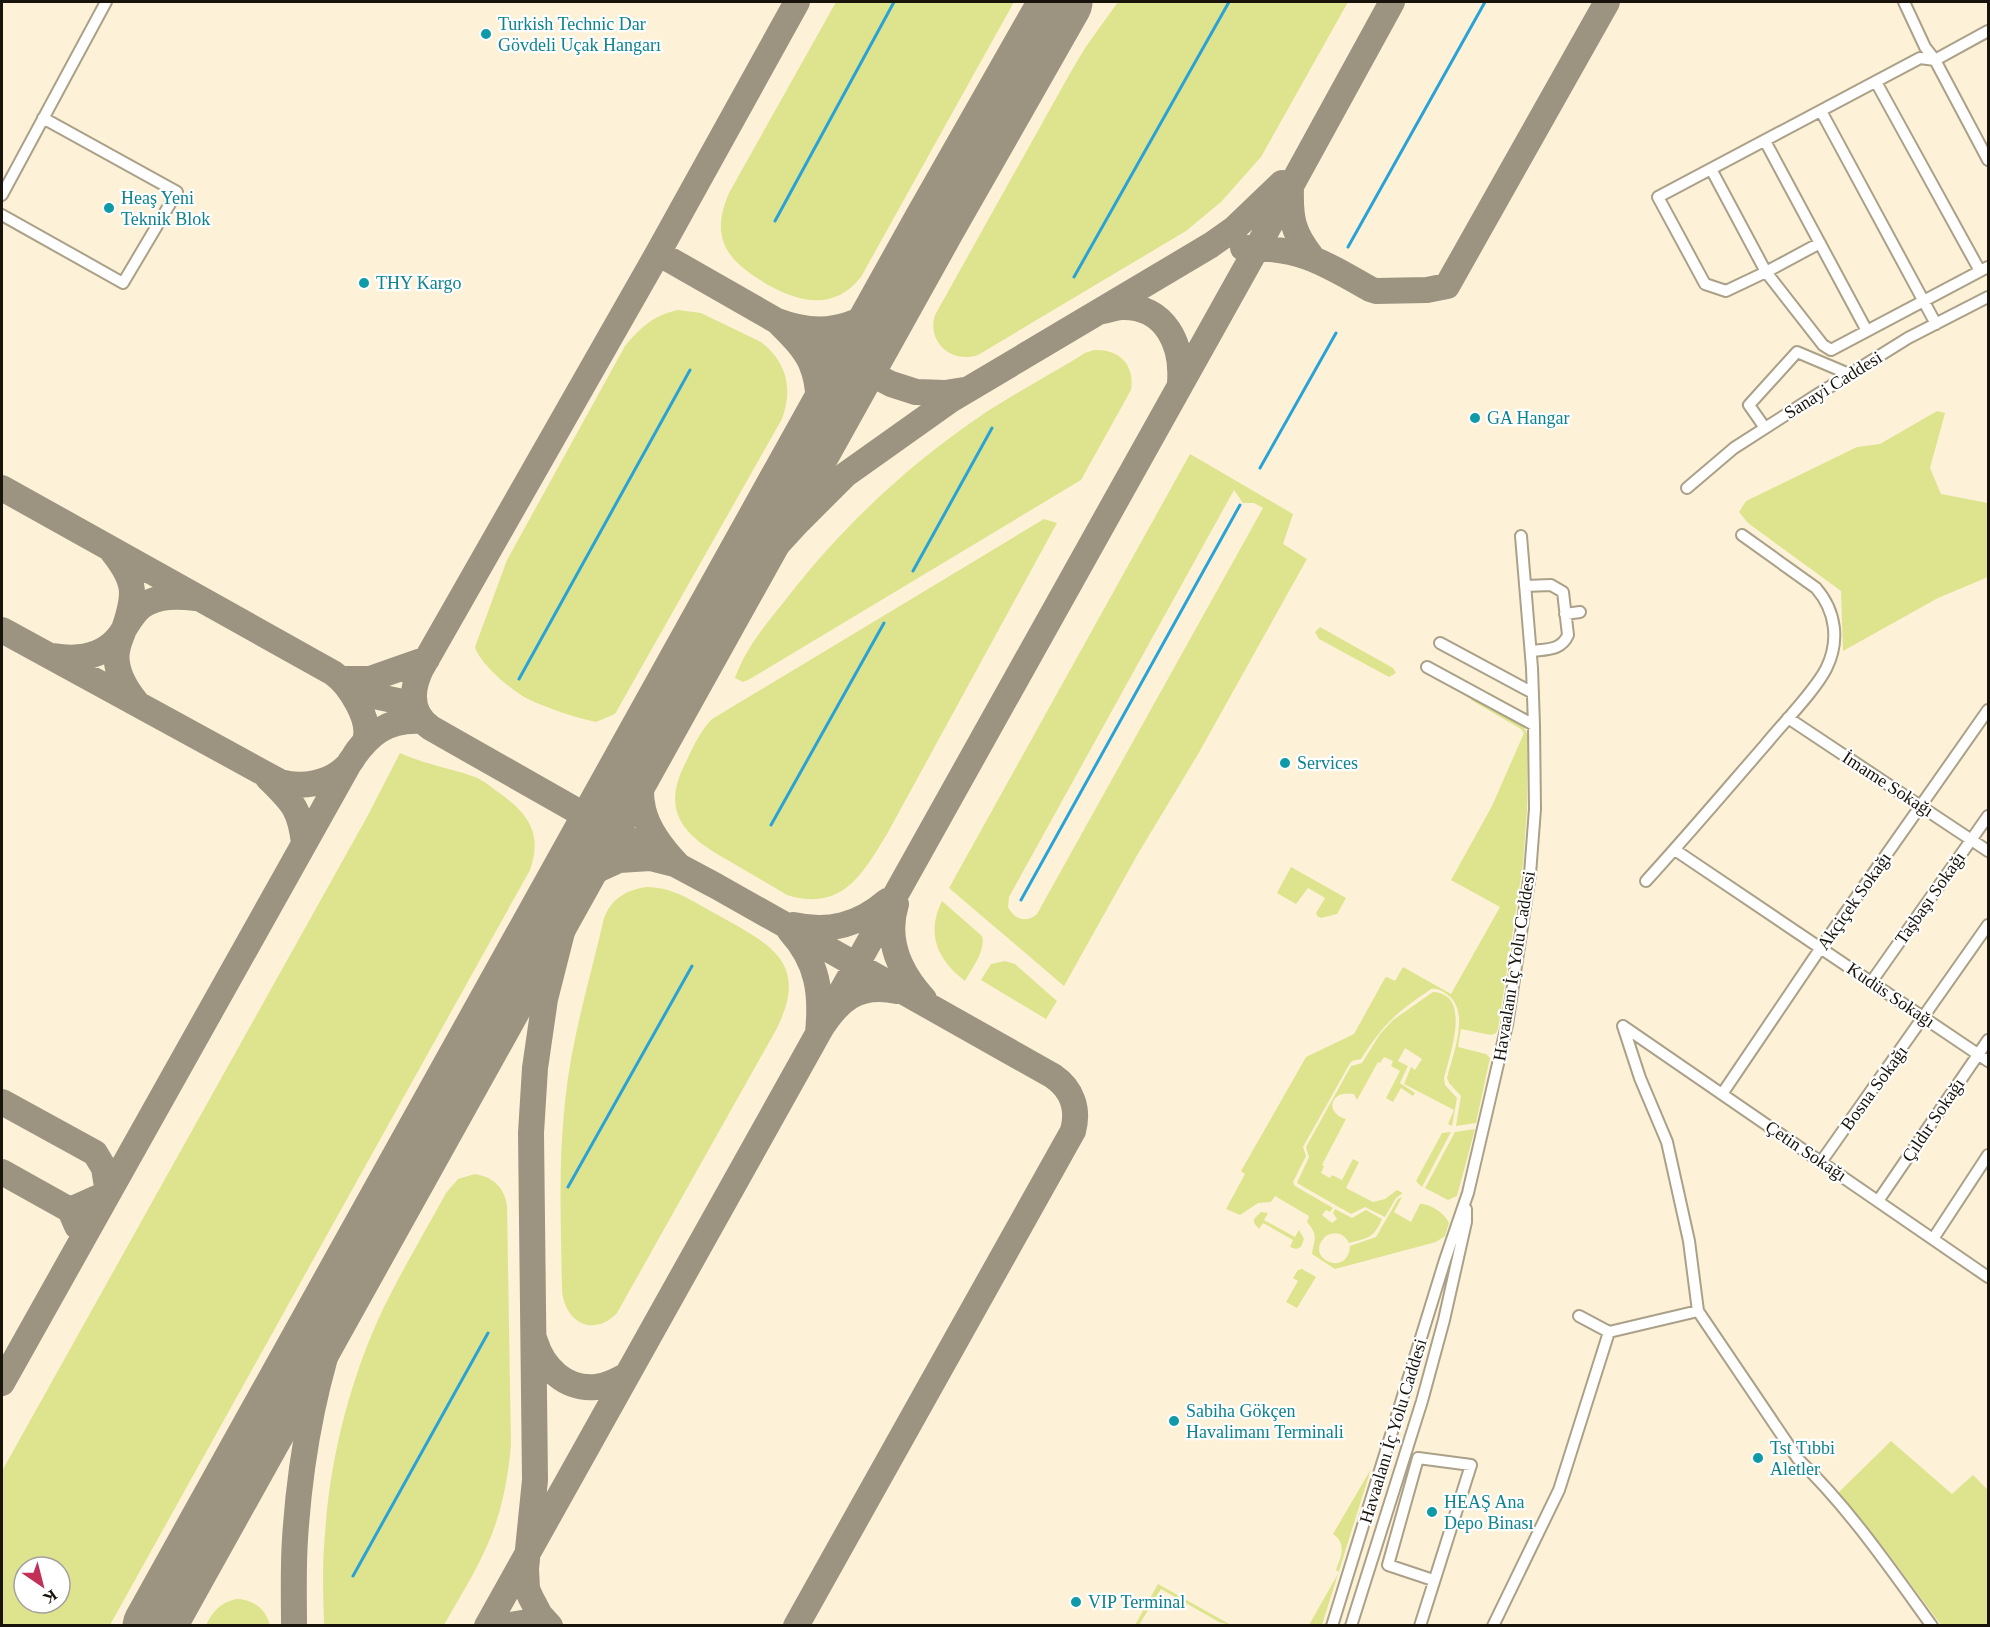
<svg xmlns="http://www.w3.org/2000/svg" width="1990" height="1627" font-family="Georgia,serif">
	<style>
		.green { fill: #dee48d; fill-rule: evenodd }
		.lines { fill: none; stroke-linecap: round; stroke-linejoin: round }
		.stream { stroke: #29a2d8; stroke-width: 3 }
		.taxiway { stroke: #9c9481; stroke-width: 26 }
		.runway { stroke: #9c9481; stroke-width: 63 }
		.street-casing { stroke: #aba088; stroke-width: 14 }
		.street { stroke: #fff; stroke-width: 10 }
		.culture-dot { fill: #0f9aa8; stroke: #fff; stroke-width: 2 }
		.labels { text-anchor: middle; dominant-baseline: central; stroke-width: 4.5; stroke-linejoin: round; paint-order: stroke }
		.culture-label { font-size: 18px; fill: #0d838f; stroke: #fff; text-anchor: start }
		.street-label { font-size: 18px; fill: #18140b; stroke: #fff }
	</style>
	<rect width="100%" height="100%" fill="#fdf2d8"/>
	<path class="green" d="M 836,2 L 1014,2 L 861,277 C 835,310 802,303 770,286 C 730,263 708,241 729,193 Z
		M 1118,2 L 1348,2 L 1261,157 L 1221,202 L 1186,231 L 978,355 C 953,364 926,343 935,315 L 1069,75 L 1085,48 Z
		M 678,310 L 701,313 L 761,342 C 787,362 793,389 782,419 L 615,714 L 596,722 C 574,717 549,709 528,699 C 513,692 479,663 475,647 L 507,560 L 625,346 C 641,327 654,315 678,310 Z
		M 1094,350 C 1120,349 1135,365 1131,390 L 1081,480 L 750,679 L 743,682 L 735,678 C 746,647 767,623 787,598 C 841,528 906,467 979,417 C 1013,394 1050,375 1085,353 Z
		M 1937,411 L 1945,413 L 1930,468 L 1941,494 L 1988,503 L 1988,577 L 1938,598 L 1843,651 L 1841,591 L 1748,523 L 1739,512 L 1746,501 L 1857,447 L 1880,444 Z
		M 1190,454 L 1293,514 L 1283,544 L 1307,559 L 1197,756 L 1139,852 L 1064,986 L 949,888 ZM 1234,490 L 1243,503 L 1254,503 L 1263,508 L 1037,914 C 1026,924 1014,919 1008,907 L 1009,897 Z
		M 1044,519 L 1057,523 L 887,834 C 862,875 842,912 787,895 C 768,884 750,873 731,862 C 688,838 658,815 686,762 C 693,747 700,731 712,719 Z
		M 1320,627 L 1393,668 L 1396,673 L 1389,677 L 1319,639 L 1315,632 Z
		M 1471,698 L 1523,726 L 1528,735 L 1527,810 L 1523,864 L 1498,1029 L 1496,1033 L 1491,1035 L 1461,1029 L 1458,1047 L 1486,1054 L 1490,1058 L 1476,1123 L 1456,1126 L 1461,1096 L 1449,1083 L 1447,1078 C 1453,1053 1472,1009 1445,993 C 1440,990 1437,988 1431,989 C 1396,1013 1384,1023 1361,1059 L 1352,1061 L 1349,1065 L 1303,1147 L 1306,1156 L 1293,1182 L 1295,1186 L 1333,1208 L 1330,1212 L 1326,1210 L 1322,1215 L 1332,1223 L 1337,1219 L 1333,1213 L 1335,1209 L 1352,1218 L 1366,1210 L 1382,1219 C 1374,1238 1368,1238 1349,1243 C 1344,1233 1335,1231 1326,1236 C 1302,1258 1348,1279 1350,1246 L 1376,1237 L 1398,1199 L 1402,1197 L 1394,1212 L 1411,1222 L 1420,1204 C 1429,1203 1445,1213 1449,1223 L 1445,1236 L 1436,1242 L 1335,1269 L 1312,1254 C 1314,1239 1319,1236 1307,1222 L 1309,1216 L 1275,1196 L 1271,1202 L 1258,1203 L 1240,1215 L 1226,1209 L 1245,1174 L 1241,1171 L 1306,1057 L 1354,1034 L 1385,978 L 1387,977 L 1395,981 L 1403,967 L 1451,994 L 1500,907 L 1451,880 L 1492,806 L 1524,733 L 1521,729 L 1471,700 Z
		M 400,753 C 424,764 450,768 475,777 C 483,780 491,787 498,792 C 528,813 543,833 530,870 L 110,1625 L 2,1625 L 2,1471 L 367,817 ZM 24,1567 L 60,1567 L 60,1603 L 24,1603 Z
		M 1291,867 L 1346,898 L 1337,914 L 1321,918 L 1317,916 L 1316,913 L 1325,898 L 1308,888 L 1296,904 L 1277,893 Z
		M 647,887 C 673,887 694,902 716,914 C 769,944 811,961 776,1030 L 617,1313 C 593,1338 565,1322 562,1291 C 561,1228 558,1165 565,1102 C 571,1040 590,979 604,918 C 612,898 626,890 647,887 Z
		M 942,901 L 982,936 C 986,951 972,968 965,981 C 937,959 926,934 942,901 Z
		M 1005,961 L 1015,964 L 1057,1001 L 1046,1019 L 981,980 L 991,964 Z
		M 1433,992 C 1473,994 1449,1056 1444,1079 L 1445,1085 L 1457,1098 L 1452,1126 L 1448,1124 L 1454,1110 L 1404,1084 L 1411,1067 L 1415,1070 L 1422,1059 L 1405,1048 L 1398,1061 L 1408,1066 L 1400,1083 L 1415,1093 L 1413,1096 L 1401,1088 L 1393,1102 L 1386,1098 L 1400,1071 L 1391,1066 L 1393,1061 L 1384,1057 L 1380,1063 L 1378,1062 L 1357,1100 L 1354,1094 C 1349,1094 1342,1093 1338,1096 C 1326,1104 1335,1117 1346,1119 L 1322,1165 L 1324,1166 L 1321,1173 L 1330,1178 L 1332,1175 L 1342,1180 L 1353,1159 L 1359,1162 L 1346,1188 L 1373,1202 L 1385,1199 L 1397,1190 L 1403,1193 L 1396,1198 L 1385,1217 L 1365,1207 L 1351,1214 L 1297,1183 L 1309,1157 L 1306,1147 L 1351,1066 L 1362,1063 L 1380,1034 L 1393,1020 Z
		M 1475,1129 L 1457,1196 L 1448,1200 L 1425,1188 L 1455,1132 Z
		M 1451,1132 L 1422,1187 L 1416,1181 L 1442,1133 Z
		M 475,1174 C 493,1177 504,1187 507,1205 L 511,1445 C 508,1480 501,1516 486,1548 C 474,1575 458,1600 444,1625 L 324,1625 C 323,1595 322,1564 325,1534 C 330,1458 350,1379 383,1309 C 402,1270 425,1232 446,1193 L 458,1179 Z
		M 1261,1212 L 1268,1213 L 1264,1220 L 1295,1237 L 1299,1230 L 1304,1239 L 1301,1247 L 1296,1249 L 1290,1247 L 1293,1240 L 1263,1223 L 1259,1229 L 1254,1223 L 1254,1219 Z
		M 1302,1269 L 1316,1277 L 1297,1308 L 1286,1302 L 1298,1281 L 1293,1278 L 1298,1270 Z
		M 1891,1441 L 1952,1494 L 1973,1475 L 1988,1490 L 1988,1625 L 1941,1625 L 1883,1547 L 1838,1493 Z
		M 1371,1469 L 1322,1625 L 1309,1625 L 1339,1572 L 1336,1570 C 1341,1556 1347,1544 1333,1534 Z
		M 1158,1584 L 1231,1625 L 1219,1622 L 1161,1589 L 1139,1625 L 1135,1625 Z
		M 236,1599 C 253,1599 266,1609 270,1625 L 206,1625 C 213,1611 220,1603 236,1599 Z"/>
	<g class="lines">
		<path class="stream" d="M 775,221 L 894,2
			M 1348,247 L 1485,2
			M 1074,277 L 1229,2
			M 1260,468 L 1336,333
			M 913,571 L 992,428
			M 519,679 L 690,370
			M 771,825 L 884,623
			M 1021,900 L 1240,505
			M 568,1187 L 692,966
			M 353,1576 L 488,1333"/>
		<path class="taxiway" d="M 1001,109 L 1076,2
			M 1291,188 C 1290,219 1293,233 1312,257 L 1307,257
			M 1243,248 C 1299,247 1323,262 1370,289 L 1376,291 L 1427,290 L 1447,286 L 1607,2
			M 658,253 L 854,365 L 891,384 L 916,392 L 945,393 L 964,390
			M 1103,311 C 1109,310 1116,307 1122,307 C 1166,306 1183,345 1180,383
			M 873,374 L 868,357 L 874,333
			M 2,488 L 333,673 C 349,684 372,720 365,741 C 363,745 358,749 356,753 C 353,758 350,764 345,768 C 328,784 302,788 280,782 L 2,630
			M 769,521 C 795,472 835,420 811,363 C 804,347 789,333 777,321 C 829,341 874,325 904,278
			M 112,551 C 137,582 136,595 123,632 C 119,642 115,652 117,663 C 119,679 128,692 138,704
			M 710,626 L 764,559 L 798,522 L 845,475 L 952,399 L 1211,245 L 1235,228 L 1282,183
			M 53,656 C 76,660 100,658 117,639 C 126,629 130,615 142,606 C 159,595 178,596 196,598
			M 343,679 L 370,679 L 427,659
			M 344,680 L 374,696 L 398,701 L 421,721
			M 268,778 C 292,802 300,808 304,843
			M 571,882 L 619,860 L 650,858 L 678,865 C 637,822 637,800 645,744
			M 896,904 C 885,940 900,973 924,999
			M 793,925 C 829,933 859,925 887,901
			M 790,931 C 818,962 822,993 818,1033 C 838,1000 857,983 897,991
			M 2,1102 L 95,1153 L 104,1168 L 108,1193 L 70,1210
			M 2,1172 L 70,1210 L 77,1226
			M 535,1341 C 543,1368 566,1390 596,1387 C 607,1386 618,1380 627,1375
			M 2,1383 L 350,762 C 368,735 386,719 421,721
			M 294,1626 C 294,1597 293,1568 295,1539 C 300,1460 314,1382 341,1308 C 359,1261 384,1217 406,1172
			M 487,1626 L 1257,248 L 1392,2
			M 505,1626 L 528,1622 L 548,1626
			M 550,1626 L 540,1615 L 531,1598 L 527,1589 L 526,1569 L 535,1480 L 531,1133 L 535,1068 L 545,999 L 562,932 L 580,880 L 587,847
			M 796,1626 L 1073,1131 C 1079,1109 1072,1089 1053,1076 L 716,886 L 600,824 L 431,728 C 409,713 411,690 421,669 L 658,253 L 797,2"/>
		<path class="runway" d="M 154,1626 L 934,225 L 1061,2"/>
		<g class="street-casing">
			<path id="street" d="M 1904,2 L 1925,47 L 1935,60 L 1988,160
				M 1935,60 L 1988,31
				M 1876,82 L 1980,271
				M 1821,111 L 1936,324
				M 1765,141 L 1867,331
				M 1711,169 L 1766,272 L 1823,345 L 1831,350 L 1988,267
				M 2,195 L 106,2
				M 2,215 L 123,283 L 177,192 L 43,118
				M 1820,243 L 1766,272 L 1726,291 L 1705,284 L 1658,197 L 1920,58 L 1935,60
				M 1765,428 L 1749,405 L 1797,352 L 1849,374
				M 1687,488 L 1734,448 L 1815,396 L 1908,338 L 1988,297
				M 1525,586 L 1551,585 L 1563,592 L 1568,635 C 1561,651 1546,649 1531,651
				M 1565,614 L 1580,612
				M 1440,643 L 1533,693
				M 1427,667 L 1534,725
				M 1788,718 L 1988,851
				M 1675,850 L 1988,1061
				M 1646,881 C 1687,836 1726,790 1766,744 C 1783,723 1814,692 1826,669 C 1840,641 1836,611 1816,588 L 1742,535
				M 1872,981 L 1988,816
				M 1623,1026 L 1640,1078 L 1667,1142 L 1689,1241 L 1698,1311 L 1798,1459 C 1849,1508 1890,1568 1932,1626
				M 1623,1026 L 1988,1277
				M 1722,1094 L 1820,949 L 1988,710
				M 1821,1162 L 1988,925
				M 1878,1201 L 1988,1040
				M 1933,1239 L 1988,1155
				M 1579,1316 L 1609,1332 L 1698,1311
				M 1332,1626 L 1445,1260 L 1468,1193 L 1507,1025 L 1530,874 L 1535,809 L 1534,725 L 1532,668 L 1521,536
				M 1351,1626 L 1422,1401 L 1444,1320 L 1466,1222 L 1466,1209
				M 1420,1626 L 1471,1465 L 1418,1458 L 1388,1565 L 1433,1580
				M 1493,1626 L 1559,1490 L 1609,1332"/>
		</g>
		<use href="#street" class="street"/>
	</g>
	<g class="culture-dot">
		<circle cx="486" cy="34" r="6"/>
		<circle cx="109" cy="208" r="6"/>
		<circle cx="364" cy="283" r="6"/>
		<circle cx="1475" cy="418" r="6"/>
		<circle cx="1285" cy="763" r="6"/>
		<circle cx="1174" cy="1421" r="6"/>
		<circle cx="1758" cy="1458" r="6"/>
		<circle cx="1432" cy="1512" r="6"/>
		<circle cx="1076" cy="1602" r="6"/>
	</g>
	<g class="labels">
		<g class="culture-label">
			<text x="498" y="24">Turkish Technic Dar<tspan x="498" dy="21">Gövdeli Uçak Hangarı</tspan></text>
			<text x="121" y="198">Heaş Yeni<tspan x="121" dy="21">Teknik Blok</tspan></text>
			<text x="376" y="283">THY Kargo</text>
			<text x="1487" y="418">GA Hangar</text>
			<text x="1297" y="763">Services</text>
			<text x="1186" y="1411">Sabiha Gökçen<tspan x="1186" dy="21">Havalimanı Terminali</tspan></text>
			<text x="1770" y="1448">Tst Tıbbi<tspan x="1770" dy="21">Aletler</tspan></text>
			<text x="1444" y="1502">HEAŞ Ana<tspan x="1444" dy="21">Depo Binası</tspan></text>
			<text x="1088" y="1602">VIP Terminal</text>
		</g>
		<g class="street-label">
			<text transform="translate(1833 385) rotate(-32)">Sanayi Caddesi</text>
			<text transform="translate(1888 784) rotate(33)">İmame Sokağı</text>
			<text transform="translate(1930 898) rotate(-55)">Taşbaşı Sokağı</text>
			<text transform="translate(1854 901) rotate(-55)">Akçiçek Sokağı</text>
			<text transform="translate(1514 966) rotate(-81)">Havaalanı İç Yolu Caddesi</text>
			<text transform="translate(1891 995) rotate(34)">Kudüs Sokağı</text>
			<text transform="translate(1874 1088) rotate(-54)">Bosna Sokağı</text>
			<text transform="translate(1933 1120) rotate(-56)">Çıldır Sokağı</text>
			<text transform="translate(1806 1151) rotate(34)">Çetin Sokağı</text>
			<text transform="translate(1393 1431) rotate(-73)">Havaalanı İç Yolu Caddesi</text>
		</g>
	</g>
	<rect width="1990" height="1627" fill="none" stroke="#18140b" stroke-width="6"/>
	<g transform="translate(42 1585) rotate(145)"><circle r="28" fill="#ffffff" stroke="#a3a19d" stroke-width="1.5"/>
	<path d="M0-4.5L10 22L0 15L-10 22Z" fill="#c13157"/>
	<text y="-9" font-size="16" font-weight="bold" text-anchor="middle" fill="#18140b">K</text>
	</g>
</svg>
